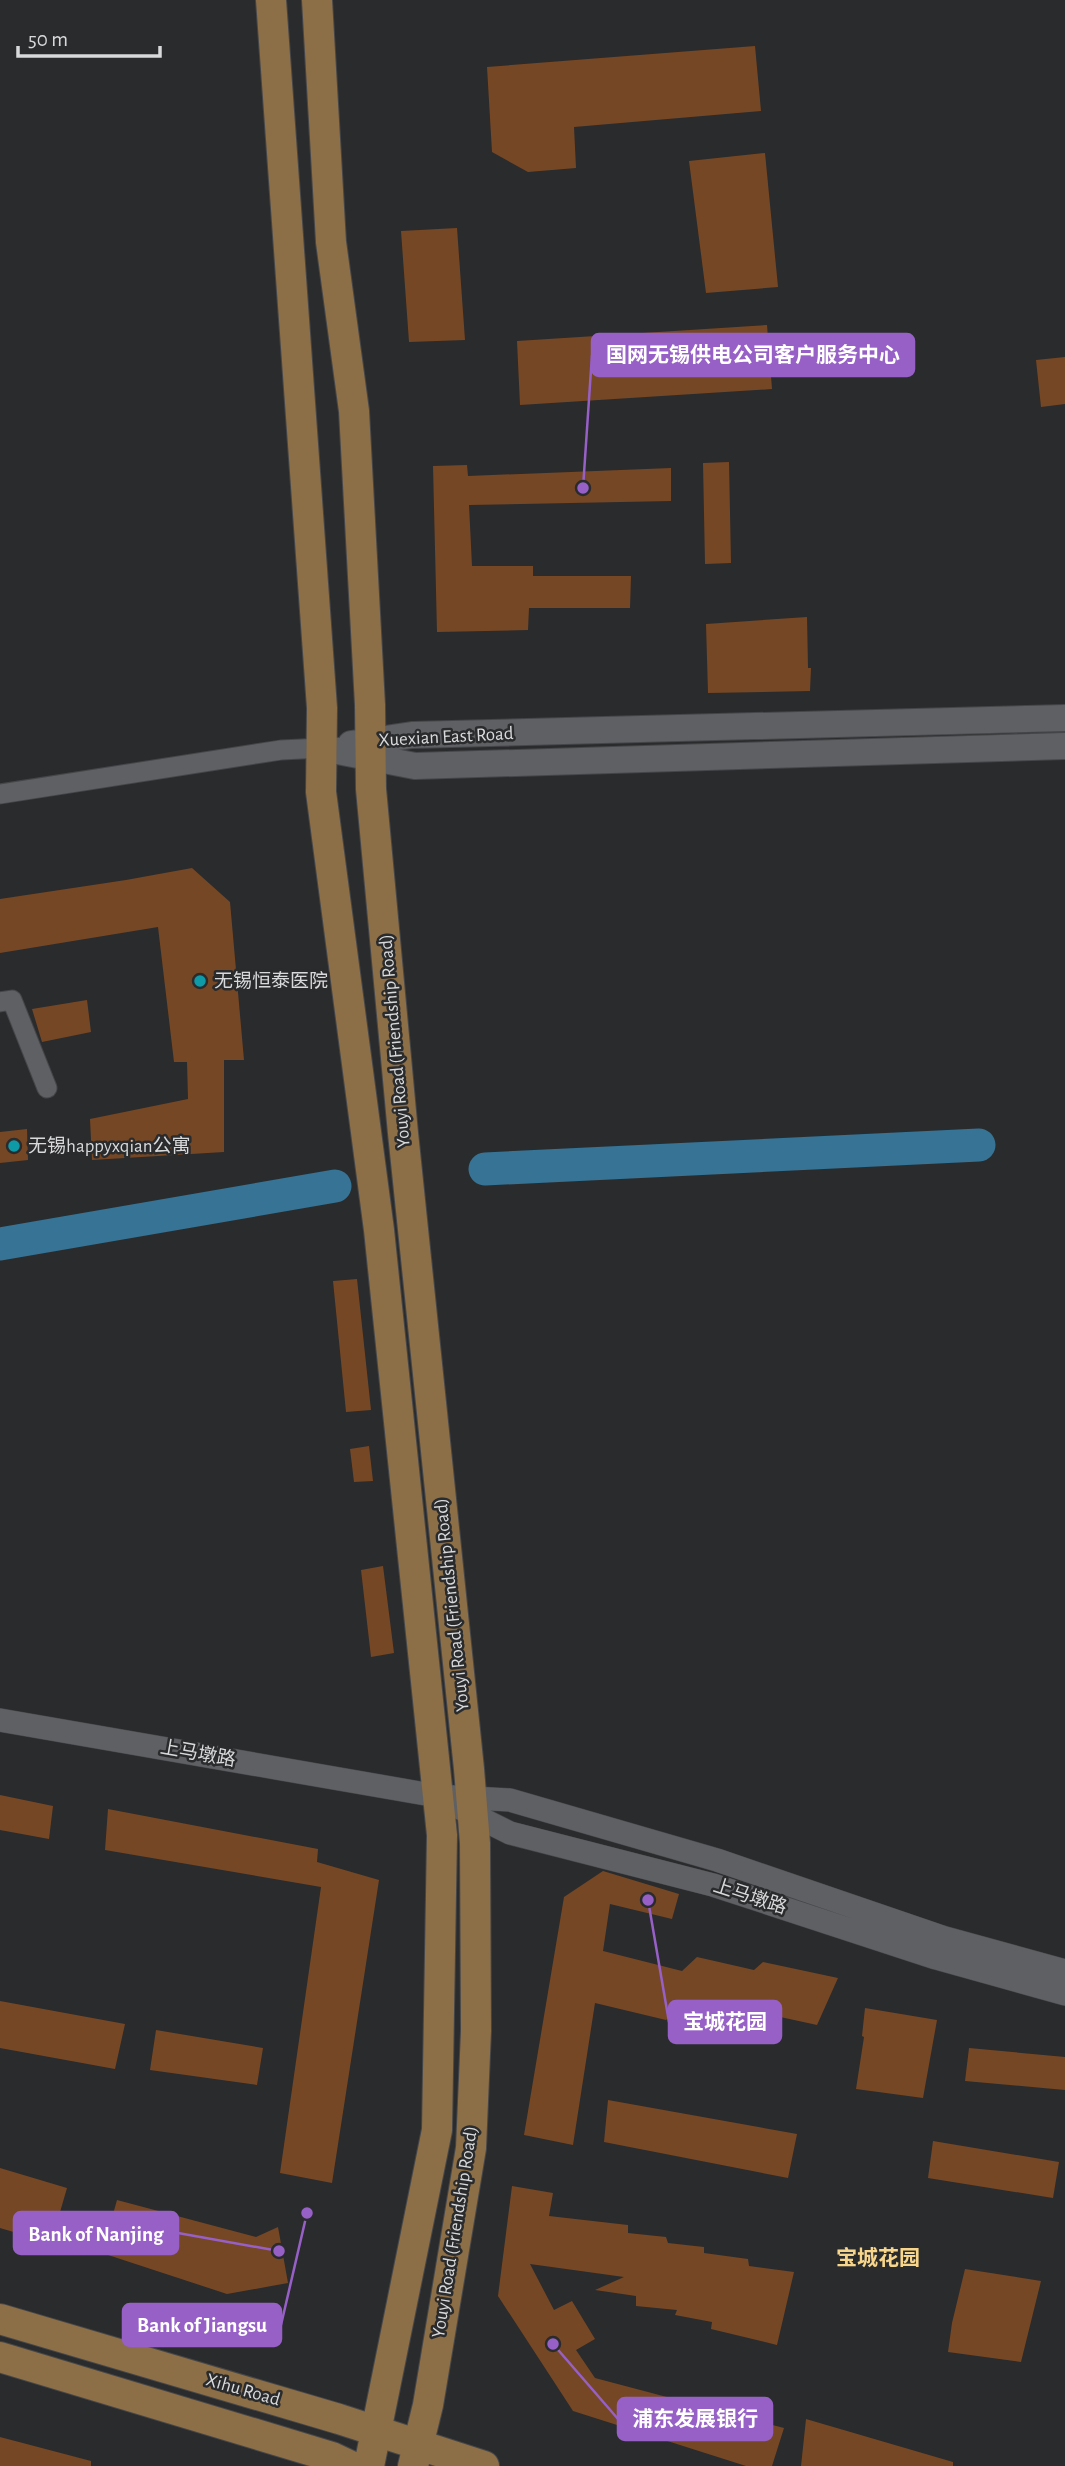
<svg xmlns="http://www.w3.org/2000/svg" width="1065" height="2466" font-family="'Alegreya Sans','Noto Sans SC',sans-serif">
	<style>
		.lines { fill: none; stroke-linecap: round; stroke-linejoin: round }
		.river { stroke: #367394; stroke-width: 33 }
		.building { fill: #764724 }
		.minor-casing { stroke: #454649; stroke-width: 21 }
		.tertiary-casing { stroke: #454649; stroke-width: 24 }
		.secondary-casing { stroke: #454649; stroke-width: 28 }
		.primary-casing { stroke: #454649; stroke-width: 32 }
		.minor { stroke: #5e6063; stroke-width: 19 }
		.tertiary { stroke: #5e6063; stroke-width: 23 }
		.secondary { stroke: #5e6063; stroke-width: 26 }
		.primary { stroke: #8c6e47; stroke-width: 30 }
		.culture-dot { fill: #0f9aa8; stroke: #2a2b2d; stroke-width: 2.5 }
		.labels { text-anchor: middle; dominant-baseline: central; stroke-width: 5; stroke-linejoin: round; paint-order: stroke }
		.street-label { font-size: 19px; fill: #d8d9da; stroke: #2a2b2d }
		.poi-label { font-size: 19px; fill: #d8d9da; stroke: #2a2b2d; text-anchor: start }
		.neighbourhood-label { font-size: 21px; font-weight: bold; fill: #f7d68c; stroke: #2a2b2d }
		.leader { fill: none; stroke: #9760c7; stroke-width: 2.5 }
		.callout-dot { fill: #9760c7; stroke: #2a2b2d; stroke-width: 2.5 }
		.callout { fill: #9760c7; stroke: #9760c7; stroke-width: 2.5 }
		.callout-label { font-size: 21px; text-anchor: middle; font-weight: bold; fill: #fff }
	</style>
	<rect width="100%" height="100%" fill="#2a2b2d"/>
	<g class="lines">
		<path class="river" d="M 485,1169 L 979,1145
			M 0,1244 L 335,1186"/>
	</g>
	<path class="building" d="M 755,46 L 761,111 L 574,127 L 576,168 L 528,172 L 492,152 L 487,67 Z
		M 765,153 L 778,287 L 706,293 L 689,161 Z
		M 457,228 L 465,340 L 409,342 L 401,231 Z
		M 767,325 L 772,389 L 520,405 L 517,341 Z
		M 1065,357 L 1065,404 L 1041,407 L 1036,360 Z
		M 729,462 L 731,563 L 705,564 L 703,463 Z
		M 467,465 L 468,476 L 671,468 L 671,501 L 469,505 L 472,566 L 533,566 L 533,576 L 631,576 L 630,608 L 529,608 L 528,630 L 437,632 L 433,466 Z
		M 807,617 L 808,668 L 811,668 L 810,691 L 708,693 L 706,624 Z
		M 192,868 L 230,902 L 244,1060 L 224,1060 L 224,1152 L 92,1160 L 90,1119 L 188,1099 L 187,1062 L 174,1062 L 158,927 L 0,953 L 0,899 L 126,880 Z
		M 87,1000 L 91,1032 L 42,1042 L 32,1009 Z
		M 27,1129 L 28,1160 L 0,1163 L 0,1132 Z
		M 357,1279 L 371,1410 L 346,1412 L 333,1281 Z
		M 369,1446 L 373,1481 L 354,1482 L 350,1449 Z
		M 383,1566 L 394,1653 L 371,1657 L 361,1570 Z
		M 0,1795 L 53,1806 L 49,1839 L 0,1830 Z
		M 108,1809 L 318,1849 L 317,1862 L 379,1880 L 332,2183 L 280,2173 L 321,1887 L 105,1850 Z
		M 603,1871 L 679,1894 L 672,1919 L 610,1904 L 603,1951 L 682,1971 L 697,1957 L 754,1970 L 763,1962 L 838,1978 L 817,2025 L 753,2011 L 747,2021 L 680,2007 L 666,2020 L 595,2003 L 573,2145 L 524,2135 L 564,1897 Z
		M 0,2001 L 125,2024 L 115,2069 L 0,2048 Z
		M 865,2008 L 937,2020 L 923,2098 L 856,2089 L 864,2037 L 862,2036 Z
		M 156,2030 L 263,2048 L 257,2085 L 150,2070 Z
		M 969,2048 L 1065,2057 L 1065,2090 L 965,2081 Z
		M 608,2100 L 797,2134 L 788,2178 L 604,2142 Z
		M 933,2141 L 1059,2162 L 1053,2198 L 928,2178 Z
		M 0,2168 L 67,2188 L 51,2243 L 0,2228 Z
		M 512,2186 L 553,2193 L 549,2216 L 628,2225 L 628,2233 L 666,2237 L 668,2243 L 704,2247 L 704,2253 L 748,2259 L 749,2266 L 794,2272 L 777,2345 L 711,2329 L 712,2322 L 675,2315 L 677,2310 L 636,2306 L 636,2296 L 595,2290 L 624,2277 L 530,2264 L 554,2310 L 572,2301 L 595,2339 L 576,2350 L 595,2378 L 784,2428 L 772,2466 L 746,2466 L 573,2411 L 498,2296 Z
		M 117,2200 L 256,2237 L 278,2227 L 288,2283 L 227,2294 L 102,2253 Z
		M 965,2269 L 1041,2281 L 1021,2362 L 948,2352 L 952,2323 Z
		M 806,2419 L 953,2462 L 953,2466 L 801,2466 Z
		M 0,2437 L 91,2461 L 91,2466 L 0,2466 Z"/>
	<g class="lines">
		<g class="minor-casing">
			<path id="minor" d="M 0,794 L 281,750 L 322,748
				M 0,1002 L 12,1000 L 47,1088"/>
		</g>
		<g class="tertiary-casing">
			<path id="tertiary" d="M 0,1720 L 437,1796 L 510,1800 L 717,1860 L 942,1937 L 1065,1971
				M 462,1809 L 510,1833 L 713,1885 L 936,1958 L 1065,1994"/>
		</g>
		<g class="secondary-casing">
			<path id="secondary" d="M 351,744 L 412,735 L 1065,718
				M 322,748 L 415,766 L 1065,746"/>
		</g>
		<g class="primary-casing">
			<path id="primary" d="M 271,0 L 322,708 L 321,792 L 379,1230 L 442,1835 L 437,2130 L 369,2466
				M 317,0 L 331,242 L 354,411 L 370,705 L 371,789 L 403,1133 L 469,1769 L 475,1843 L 476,2031 L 471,2148 L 428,2405 L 413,2466
				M 0,2319 L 339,2419 L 484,2466
				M 0,2357 L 332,2457 L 351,2466"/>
		</g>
		<use href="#minor" class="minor"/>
		<use href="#tertiary" class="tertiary"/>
		<use href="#secondary" class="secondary"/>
		<use href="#primary" class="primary"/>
	</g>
	<g class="culture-dot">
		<circle cx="200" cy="981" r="7"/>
		<circle cx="14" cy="1146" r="7"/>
	</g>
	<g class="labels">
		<g class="street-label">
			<text transform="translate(446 737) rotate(-3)">Xuexian East Road</text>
			<text transform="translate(395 1041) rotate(-95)">Youyi Road (Friendship Road)</text>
			<text transform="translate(452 1605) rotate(-96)">Youyi Road (Friendship Road)</text>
			<text transform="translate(198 1754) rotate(10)">上马墩路</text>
			<text transform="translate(750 1897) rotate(18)">上马墩路</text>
			<text transform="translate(455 2232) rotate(-81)">Youyi Road (Friendship Road)</text>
			<text transform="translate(243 2390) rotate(16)">Xihu Road</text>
		</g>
		<g class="poi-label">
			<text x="214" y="981">无锡恒泰医院</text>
			<text x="28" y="1146">无锡happyxqian公寓</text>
		</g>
		<g class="neighbourhood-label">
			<text x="878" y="2258">宝城花园</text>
		</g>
	</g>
	<path class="leader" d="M583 488L592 355M648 1900L669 2022M279 2251L178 2233M307 2213L281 2325M553 2344L618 2419"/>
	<g class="callout-dot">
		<circle cx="583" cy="488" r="7"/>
		<circle cx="648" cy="1900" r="7"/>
		<circle cx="279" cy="2251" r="7"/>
		<circle cx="307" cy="2213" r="7"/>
		<circle cx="553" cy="2344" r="7"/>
	</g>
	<g class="callout">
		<rect x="592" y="334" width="322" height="42" rx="7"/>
		<rect x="669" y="2001" width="112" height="42" rx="7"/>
		<rect x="14" y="2212" width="164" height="42" rx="7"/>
		<rect x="123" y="2304" width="158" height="42" rx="7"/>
		<rect x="618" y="2398" width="154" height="42" rx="7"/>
	</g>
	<g class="callout-label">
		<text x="753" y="362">国网无锡供电公司客户服务中心</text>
		<text x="725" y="2029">宝城花园</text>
		<text x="96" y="2241">Bank of Nanjing</text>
		<text x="202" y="2332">Bank of Jiangsu</text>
		<text x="695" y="2426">浦东发展银行</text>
	</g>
	<path d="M18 46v10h142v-10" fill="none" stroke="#d8d9da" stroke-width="3.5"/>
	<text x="28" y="46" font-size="21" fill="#d8d9da" stroke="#2a2b2d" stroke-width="5" paint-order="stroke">50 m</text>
</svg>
